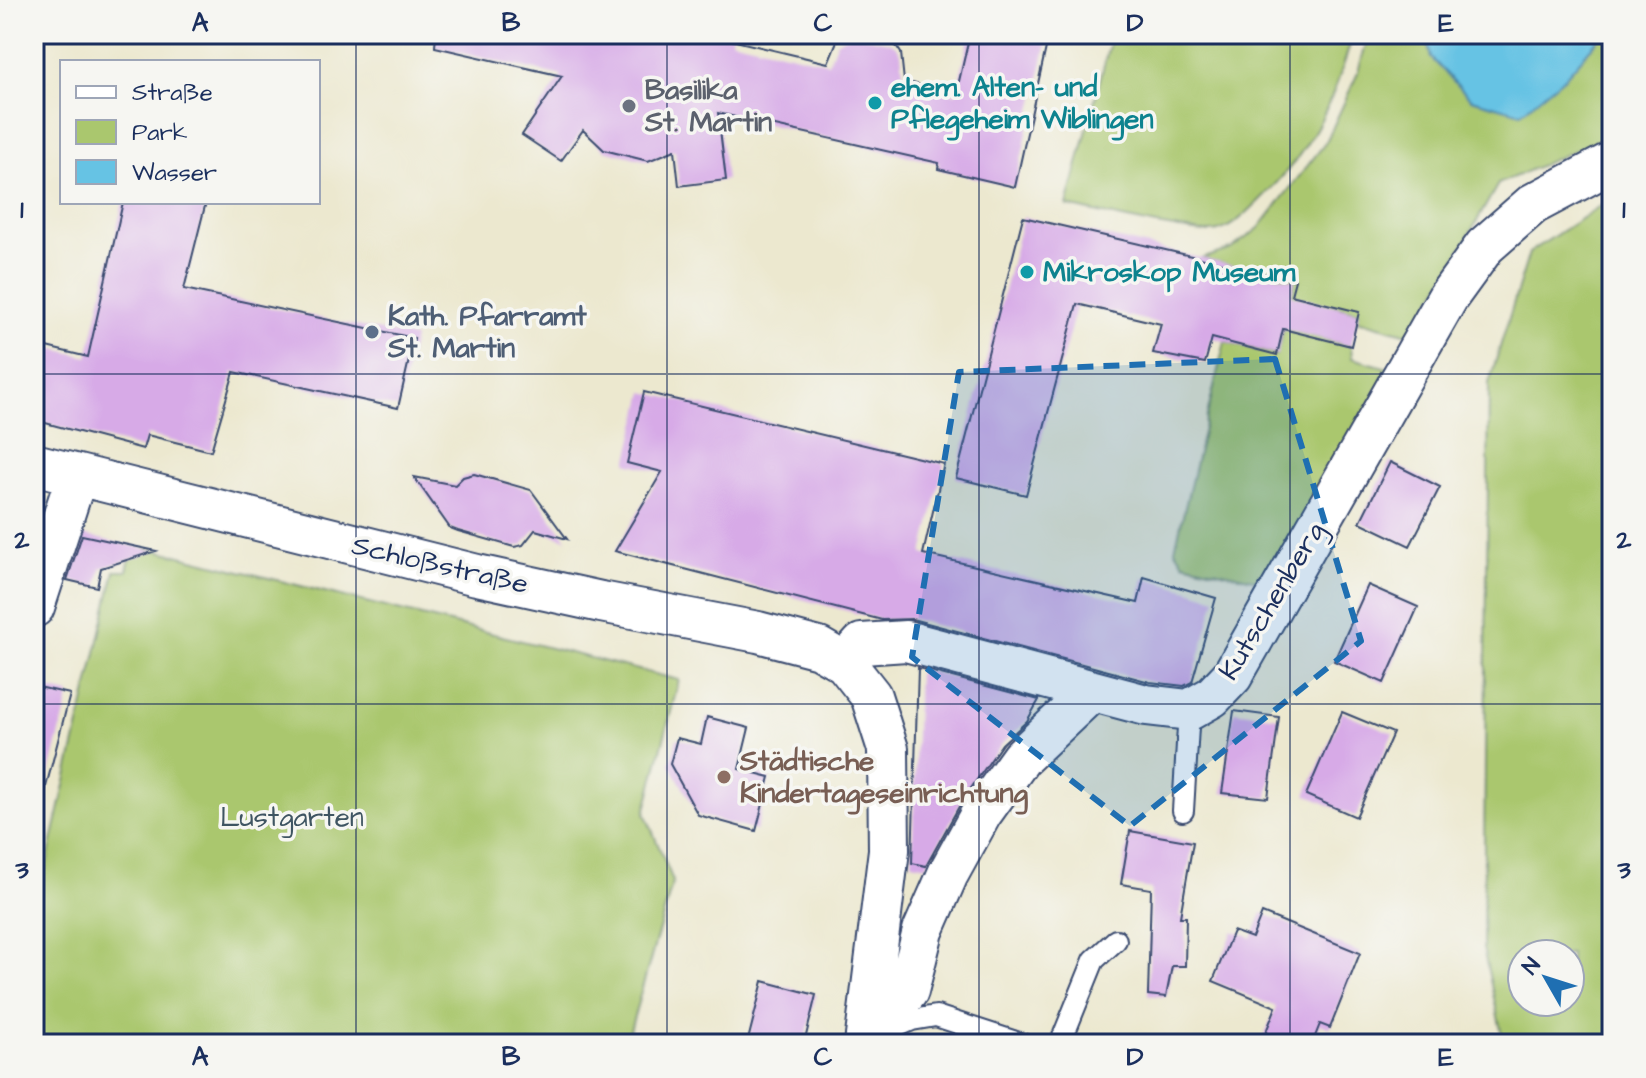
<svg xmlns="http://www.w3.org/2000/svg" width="1646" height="1078" font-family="'Architects Daughter',sans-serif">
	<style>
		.green { fill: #aac76e; stroke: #627b66; stroke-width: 2; fill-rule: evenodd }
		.water { fill: #66c3e4; stroke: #4079a1; stroke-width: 2 }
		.building { fill: #d7aae7 }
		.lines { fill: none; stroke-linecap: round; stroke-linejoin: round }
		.service-casing { stroke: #3a4b6f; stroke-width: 24 }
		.minor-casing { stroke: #3a4b6f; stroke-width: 44 }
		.service { stroke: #fff; stroke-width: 20 }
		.minor { stroke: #fff; stroke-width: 40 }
		.marked { fill: #1f6fb2; fill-opacity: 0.2; stroke: #1f6fb2; stroke-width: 6; stroke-dasharray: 16 10; stroke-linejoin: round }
		.grid { fill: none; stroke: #1b2f5e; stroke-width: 2; stroke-opacity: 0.55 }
		.culture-dot { fill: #0f9aa8; stroke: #f6f6f2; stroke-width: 3 }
		.worship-dot { fill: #6b7280; stroke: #f6f6f2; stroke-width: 3 }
		.service-dot { fill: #5c6f8a; stroke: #f6f6f2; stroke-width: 3 }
		.education-dot { fill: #8d6e63; stroke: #f6f6f2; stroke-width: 3 }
		.labels { text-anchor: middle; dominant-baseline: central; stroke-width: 7; stroke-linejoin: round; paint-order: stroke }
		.culture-label { font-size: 28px; font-weight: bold; fill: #0d838f; stroke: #f6f6f2; text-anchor: start }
		.worship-label { font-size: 28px; font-weight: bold; fill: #5b616d; stroke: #f6f6f2; text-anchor: start }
		.service-label { font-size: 28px; font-weight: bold; fill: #4e5e75; stroke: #f6f6f2; text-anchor: start }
		.street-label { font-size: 28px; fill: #1b2f5e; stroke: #f6f6f2 }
		.education-label { font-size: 28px; font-weight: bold; fill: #785e54; stroke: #f6f6f2; text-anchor: start }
		.park-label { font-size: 28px; fill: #3f5562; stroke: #f6f6f2 }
		.neatline { fill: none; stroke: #1b2f5e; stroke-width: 3 }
		.grid-label { font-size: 26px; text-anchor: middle; font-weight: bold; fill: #1b2f5e }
	</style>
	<rect width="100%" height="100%" fill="#f6f6f2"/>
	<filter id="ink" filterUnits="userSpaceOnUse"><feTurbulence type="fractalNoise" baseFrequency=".0125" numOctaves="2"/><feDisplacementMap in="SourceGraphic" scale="16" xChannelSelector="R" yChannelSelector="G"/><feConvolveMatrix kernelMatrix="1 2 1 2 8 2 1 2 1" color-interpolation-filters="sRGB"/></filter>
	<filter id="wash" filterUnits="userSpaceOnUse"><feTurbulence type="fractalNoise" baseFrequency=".006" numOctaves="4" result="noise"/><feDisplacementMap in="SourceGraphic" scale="32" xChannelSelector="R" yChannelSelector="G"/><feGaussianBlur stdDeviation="1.8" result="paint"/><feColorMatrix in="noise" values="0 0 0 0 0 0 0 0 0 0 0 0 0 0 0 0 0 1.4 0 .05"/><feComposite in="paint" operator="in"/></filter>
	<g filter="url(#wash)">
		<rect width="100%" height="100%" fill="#ece8cf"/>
		<path class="green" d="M 1112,34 L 1353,34 C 1333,105 1311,151 1258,202 C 1247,213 1233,227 1218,231 C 1199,237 1093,211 1067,206 Z
			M 1369,34 L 1426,34 L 1431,58 L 1566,76 L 1603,34 L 1612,34 L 1612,134 L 1498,184 L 1412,335 L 1357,320 L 1359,312 L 1336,306 L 1287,311 L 1295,281 L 1201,259 L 1231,249 L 1259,228 L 1326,142 L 1357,75 Z
			M 1612,198 L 1612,1044 L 1504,1044 L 1483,948 L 1489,383 L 1529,253 ZM 1522,954 L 1570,954 L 1570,1002 L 1522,1002 Z
			M 1284,328 L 1351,346 L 1352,358 L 1392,369 L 1270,583 L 1184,563 L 1175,549 L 1225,341 L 1276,355 Z
			M 148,548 L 679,680 L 645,813 L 673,881 L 626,1044 L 34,1043 L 34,918 L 115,571 L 127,571 L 130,558 Z"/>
		<path class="water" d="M 1426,34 L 1603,34 L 1566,76 L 1521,113 L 1471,99 L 1431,58 Z"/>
		<g id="blocks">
			<path class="building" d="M 436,34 L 732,34 L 731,40 L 828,63 L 837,41 L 852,35 L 890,42 L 897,47 L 901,53 L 904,81 L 956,94 L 970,34 L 1049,34 L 1015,187 L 938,169 L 939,163 L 718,113 L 726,180 L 679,186 L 675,150 L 648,161 L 604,150 L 583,130 L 561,161 L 522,135 L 562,76 L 435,47 Z
				M 123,202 L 206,202 L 184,289 L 414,338 L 398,408 L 234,372 L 211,451 L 147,435 L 143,449 L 34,420 L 34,344 L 88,357 Z
				M 1023,217 L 1295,280 L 1291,295 L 1359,312 L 1351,346 L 1283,329 L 1277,355 L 1212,338 L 1205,363 L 1153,353 L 1161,324 L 1077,304 L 1026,495 L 956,478 Z
				M 644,392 L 944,464 L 923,554 L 1138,603 L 1144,577 L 1216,598 L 1192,682 L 1184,686 L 1150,682 L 912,619 L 882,620 L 615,551 L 662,472 L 627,463 Z
				M 1390,462 L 1440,487 L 1410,546 L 1360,522 Z
				M 474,474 L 531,490 L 567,539 L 535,530 L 523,545 L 514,547 L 458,531 L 450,528 L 414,477 L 455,485 L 463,477 Z
				M 82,535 L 156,551 L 101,568 L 97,587 L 67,580 Z
				M 1368,585 L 1418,607 L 1384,683 L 1334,661 Z
				M 918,668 L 1039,700 L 1027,721 L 1002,744 L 962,801 L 926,866 L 912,863 Z
				M 34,686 L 70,694 L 45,791 L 34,790 Z
				M 1234,711 L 1279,717 L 1268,798 L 1222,793 Z
				M 1342,712 L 1393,733 L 1356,817 L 1306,795 Z
				M 707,717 L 749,728 L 739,769 L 770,777 L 756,831 L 698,815 L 670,764 L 677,738 L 701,744 Z
				M 1130,831 L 1193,842 L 1180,917 L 1186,917 L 1185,966 L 1172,966 L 1166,997 L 1148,995 L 1151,889 L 1121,884 Z
				M 1262,913 L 1360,953 L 1330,1028 L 1320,1024 L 1312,1044 L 1261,1044 L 1276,1007 L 1213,981 L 1233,931 L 1252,938 Z
				M 763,981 L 816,995 L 804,1044 L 747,1044 Z"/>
		</g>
	</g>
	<g filter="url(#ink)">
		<use href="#blocks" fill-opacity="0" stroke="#3a4b6f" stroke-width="2"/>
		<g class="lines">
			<g class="service-casing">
				<path id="service" d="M 1183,811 L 1189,710
					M 884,1032 L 912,1020 L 936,1016 L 1022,1044
					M 1060,1044 L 1094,960 L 1116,940"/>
			</g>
			<g class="minor-casing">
				<path id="minor" d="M 34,464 L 477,575 L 601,602 L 758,632 L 819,648 L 845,663 L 871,696 L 888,749 L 889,850 L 865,1044
					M 34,607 L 77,475
					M 845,663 L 862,644 L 906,641 L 1146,705 L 1189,710 L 1212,697 L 1232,676 L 1448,297 L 1485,246 L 1533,204 L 1612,162
					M 866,1040 L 908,991 L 923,931 L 948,874 L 981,814 L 1021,758 L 1092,691"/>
			</g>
			<use href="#service" class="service"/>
			<use href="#minor" class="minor"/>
		</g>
	</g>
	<path class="marked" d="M 1275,359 L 1361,641 L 1130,826 L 912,657 L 959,372 Z"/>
	<path class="grid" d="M 356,34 L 356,1044M 667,34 L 667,1044M 979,34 L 979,1044M 1290,34 L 1290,1044M 34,374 L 1612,374M 34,704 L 1612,704"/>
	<g class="culture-dot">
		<circle cx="875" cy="103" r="8"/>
		<circle cx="1027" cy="272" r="8"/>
	</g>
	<circle class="worship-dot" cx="629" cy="106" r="8"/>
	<circle class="service-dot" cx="372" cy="332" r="8"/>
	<circle class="education-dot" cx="724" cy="777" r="8"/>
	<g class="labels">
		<g class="culture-label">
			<text x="891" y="87">ehem. Alten- und<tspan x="891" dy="32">Pflegeheim Wiblingen</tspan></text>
			<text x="1043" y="272">Mikroskop Museum</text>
		</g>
		<g class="worship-label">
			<text x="645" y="90">Basilika<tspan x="645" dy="32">St. Martin</tspan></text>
		</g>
		<g class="service-label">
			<text x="388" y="316">Kath. Pfarramt<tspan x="388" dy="32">St. Martin</tspan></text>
		</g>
		<g class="street-label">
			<text transform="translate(440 565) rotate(13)">Schloßstraße</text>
			<text transform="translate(1272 601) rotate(-59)">Kutschenberg</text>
		</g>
		<g class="education-label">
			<text x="740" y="761">Städtische<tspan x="740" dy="32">Kindertageseinrichtung</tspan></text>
		</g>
		<g class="park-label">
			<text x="292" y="817">Lustgarten</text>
		</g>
	</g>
	<rect width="1646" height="1078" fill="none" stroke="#f6f6f2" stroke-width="88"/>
	<rect x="60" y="60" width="260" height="144" fill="#f6f6f2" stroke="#9ea6b7" stroke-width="2"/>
	<rect x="76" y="86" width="40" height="12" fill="#ffffff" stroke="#9ea6b7" stroke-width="2"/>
	<text x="132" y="100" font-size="24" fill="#1b2f5e">Straße</text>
	<rect x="76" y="120" width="40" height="24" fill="#aac76e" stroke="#9ea6b7" stroke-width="2"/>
	<text x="132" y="140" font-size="24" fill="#1b2f5e">Park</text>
	<rect x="76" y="160" width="40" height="24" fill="#66c3e4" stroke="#9ea6b7" stroke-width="2"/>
	<text x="132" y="180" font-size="24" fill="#1b2f5e">Wasser</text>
	<g transform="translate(1546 978) rotate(309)"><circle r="38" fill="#f6f6f2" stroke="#9ea6b7" stroke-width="2"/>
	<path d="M0-6L14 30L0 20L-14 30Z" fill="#1f6fb2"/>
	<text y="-12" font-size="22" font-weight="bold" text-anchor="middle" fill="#1b2f5e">N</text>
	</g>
	<rect x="44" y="44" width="1558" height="990" class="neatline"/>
	<g class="grid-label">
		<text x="200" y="31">A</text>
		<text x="511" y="31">B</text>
		<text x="823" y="31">C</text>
		<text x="1135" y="31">D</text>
		<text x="1446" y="31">E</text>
		<text x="22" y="218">1</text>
		<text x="1624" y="218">1</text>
		<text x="22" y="548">2</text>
		<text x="1624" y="548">2</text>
		<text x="22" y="878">3</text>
		<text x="1624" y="878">3</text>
		<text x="200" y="1065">A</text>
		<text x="511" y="1065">B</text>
		<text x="823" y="1065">C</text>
		<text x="1135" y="1065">D</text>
		<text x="1446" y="1065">E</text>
	</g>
</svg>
